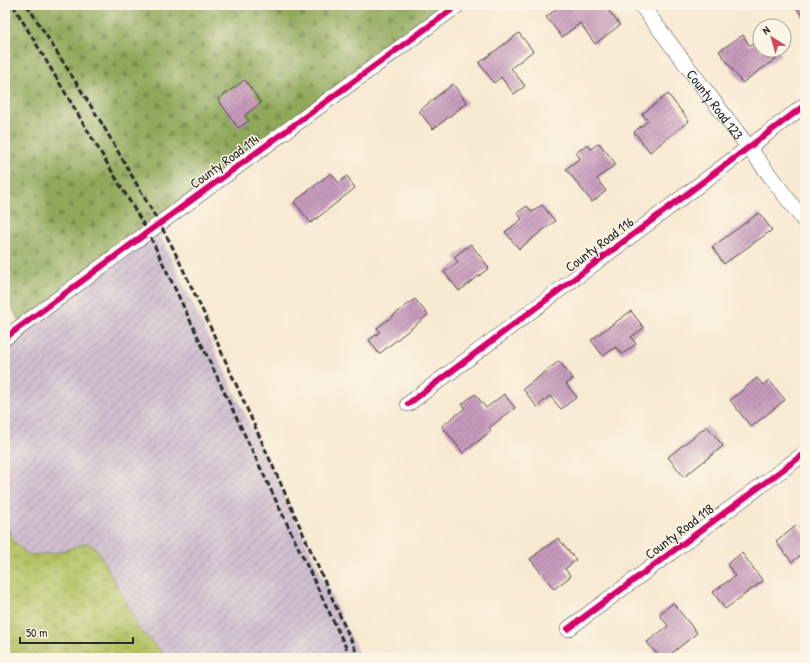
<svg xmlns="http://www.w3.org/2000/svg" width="810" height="663" font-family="'Patrick Hand',sans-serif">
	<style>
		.industrial { fill: url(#industrial-furrows) }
		.forest { fill: url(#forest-firs); stroke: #5d6a42 }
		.wetland { fill: url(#wetland-marsh); stroke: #707648 }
		.building { fill: url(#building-hatch) }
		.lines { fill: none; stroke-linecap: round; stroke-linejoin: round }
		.minor-casing { stroke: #4a4844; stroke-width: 16 }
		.minor { stroke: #fff; stroke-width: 15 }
		.rail { stroke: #2b2b2b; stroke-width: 3; stroke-dasharray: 6 3; stroke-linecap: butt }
		.cycleway-casing { stroke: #fcf5e5; stroke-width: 8 }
		.cycleway { stroke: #d6006c; stroke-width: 6 }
		.labels { text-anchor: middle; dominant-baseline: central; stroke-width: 3; stroke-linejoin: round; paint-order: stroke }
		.street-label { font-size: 14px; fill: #2b2b2b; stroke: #fcf5e5 }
	</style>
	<defs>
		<pattern id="industrial-furrows" width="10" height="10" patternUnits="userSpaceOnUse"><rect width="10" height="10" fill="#cfbdcf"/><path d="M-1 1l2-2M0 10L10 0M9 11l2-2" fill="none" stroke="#a89aa8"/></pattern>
		<pattern id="forest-firs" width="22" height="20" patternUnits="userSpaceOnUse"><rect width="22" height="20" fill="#8fa85a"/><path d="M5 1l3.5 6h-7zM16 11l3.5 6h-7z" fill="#75894b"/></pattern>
		<pattern id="wetland-marsh" width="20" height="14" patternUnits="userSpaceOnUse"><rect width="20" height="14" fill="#b4c264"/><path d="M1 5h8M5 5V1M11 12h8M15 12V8" fill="none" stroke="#939e53"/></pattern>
		<pattern id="building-hatch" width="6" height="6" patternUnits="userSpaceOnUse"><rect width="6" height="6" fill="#c69abc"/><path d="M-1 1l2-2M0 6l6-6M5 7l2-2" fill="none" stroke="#a17e99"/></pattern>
	</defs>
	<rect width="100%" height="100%" fill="#fcf5e5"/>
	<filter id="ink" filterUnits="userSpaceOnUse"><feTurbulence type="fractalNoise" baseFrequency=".025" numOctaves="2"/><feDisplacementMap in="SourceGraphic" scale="8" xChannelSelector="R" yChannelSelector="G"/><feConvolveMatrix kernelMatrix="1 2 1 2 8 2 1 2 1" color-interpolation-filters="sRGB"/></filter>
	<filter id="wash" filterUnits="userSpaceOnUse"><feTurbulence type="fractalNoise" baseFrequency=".012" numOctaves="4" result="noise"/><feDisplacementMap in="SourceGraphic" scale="16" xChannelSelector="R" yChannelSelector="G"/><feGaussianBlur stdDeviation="0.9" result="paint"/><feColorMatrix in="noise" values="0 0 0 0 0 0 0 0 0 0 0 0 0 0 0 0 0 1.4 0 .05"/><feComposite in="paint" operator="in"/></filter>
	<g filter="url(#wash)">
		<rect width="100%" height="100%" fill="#f8e9d2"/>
		<path class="industrial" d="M 155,225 L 361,658 L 168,658 L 138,628 L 127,604 L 97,549 L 87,543 L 56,553 L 29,555 L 16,543 L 5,524 L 5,334 Z"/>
		<path class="forest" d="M 5,5 L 460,5 L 20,324 L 5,293 Z"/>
		<path class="wetland" d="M 5,524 L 15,543 L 29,555 L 56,553 L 87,543 L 97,549 L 127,604 L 138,628 L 168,658 L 5,658 Z"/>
		<g id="blocks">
			<path class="building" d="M 562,5 L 604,5 L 620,25 L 595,44 L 580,23 L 562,37 L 546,17 Z
				M 798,5 L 805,5 L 805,20 L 796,7 Z
				M 519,33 L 533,51 L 511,68 L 525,86 L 514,94 L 501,77 L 494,83 L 479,63 Z
				M 743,35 L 750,46 L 760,39 L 760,50 L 778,50 L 781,55 L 742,83 L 719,51 Z
				M 245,80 L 261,103 L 245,115 L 249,121 L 238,128 L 218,99 Z
				M 453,84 L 467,103 L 433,129 L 419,111 Z
				M 668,94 L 689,121 L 650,152 L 634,132 L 648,121 L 642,114 Z
				M 599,143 L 616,164 L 597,179 L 606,191 L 592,202 L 566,169 L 580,158 L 576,153 L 587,144 L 591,149 Z
				M 331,173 L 339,183 L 347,176 L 355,188 L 311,223 L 294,202 Z
				M 542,205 L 555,221 L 519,249 L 505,232 L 522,219 L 517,213 L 527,206 L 532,212 Z
				M 759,213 L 772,230 L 724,264 L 712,247 Z
				M 471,244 L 489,268 L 459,291 L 444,272 L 458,262 L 454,257 Z
				M 415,299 L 428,315 L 379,354 L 369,340 L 380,332 L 377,328 Z
				M 631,311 L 644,328 L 631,337 L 636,344 L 622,354 L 616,347 L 603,356 L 591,340 Z
				M 559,361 L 573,379 L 566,384 L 577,397 L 561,409 L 550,396 L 537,407 L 523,389 Z
				M 757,378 L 763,385 L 769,380 L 785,400 L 751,427 L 730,400 Z
				M 475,394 L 486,408 L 504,394 L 515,408 L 489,428 L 491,431 L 463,453 L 442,426 L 465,408 L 462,404 Z
				M 707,426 L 723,446 L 684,477 L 668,457 Z
				M 797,525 L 805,535 L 805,552 L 792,562 L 776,542 Z
				M 558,538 L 576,560 L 565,569 L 571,576 L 554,589 L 530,559 Z
				M 742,553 L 763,581 L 725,609 L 713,592 L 735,576 L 727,564 Z
				M 673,603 L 697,633 L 666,658 L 660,658 L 647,642 L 668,626 L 659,614 Z"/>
		</g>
	</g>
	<g filter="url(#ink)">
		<use href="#blocks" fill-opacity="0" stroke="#4a4844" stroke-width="1"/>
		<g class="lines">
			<g class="minor-casing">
				<g id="minor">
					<path id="s1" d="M 641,5 L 805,222"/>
					<path d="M 5,338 L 148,232 L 458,5"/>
					<path d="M 408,404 L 805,105"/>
					<path d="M 568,629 L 805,453"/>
				</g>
			</g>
			<use href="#minor" class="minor"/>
			<path class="rail" d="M 13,5 L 148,232 L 351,658
				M 27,5 L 101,122 L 171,244 L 208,322 L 359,658"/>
			<g class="cycleway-casing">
				<path id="cycleway" d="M 5,338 L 148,232 L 458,5
					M 408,404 L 805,105
					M 568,629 L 805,453"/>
			</g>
			<use href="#cycleway" class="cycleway"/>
		</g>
	</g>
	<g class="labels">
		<g class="street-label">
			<text stroke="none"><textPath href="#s1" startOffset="124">County Road 123</textPath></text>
			<text transform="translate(224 161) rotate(-36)">County Road 114</text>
			<text transform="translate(599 244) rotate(-37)">County Road 116</text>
			<text transform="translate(679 531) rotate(-37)">County Road 118</text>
		</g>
	</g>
	<rect width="810" height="663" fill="none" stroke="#fcf5e5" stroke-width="20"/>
	<g transform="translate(772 38) rotate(323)"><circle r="19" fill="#fcf5e5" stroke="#a8a49b"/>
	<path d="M0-3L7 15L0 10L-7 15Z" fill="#d1495b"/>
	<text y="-6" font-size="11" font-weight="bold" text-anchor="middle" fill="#2b2b2b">N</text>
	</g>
	<path d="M20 637v6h113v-6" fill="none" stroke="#2b2b2b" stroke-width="2"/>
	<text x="26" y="637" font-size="12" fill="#2b2b2b" stroke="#fcf5e5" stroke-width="3" paint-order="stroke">50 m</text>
</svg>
